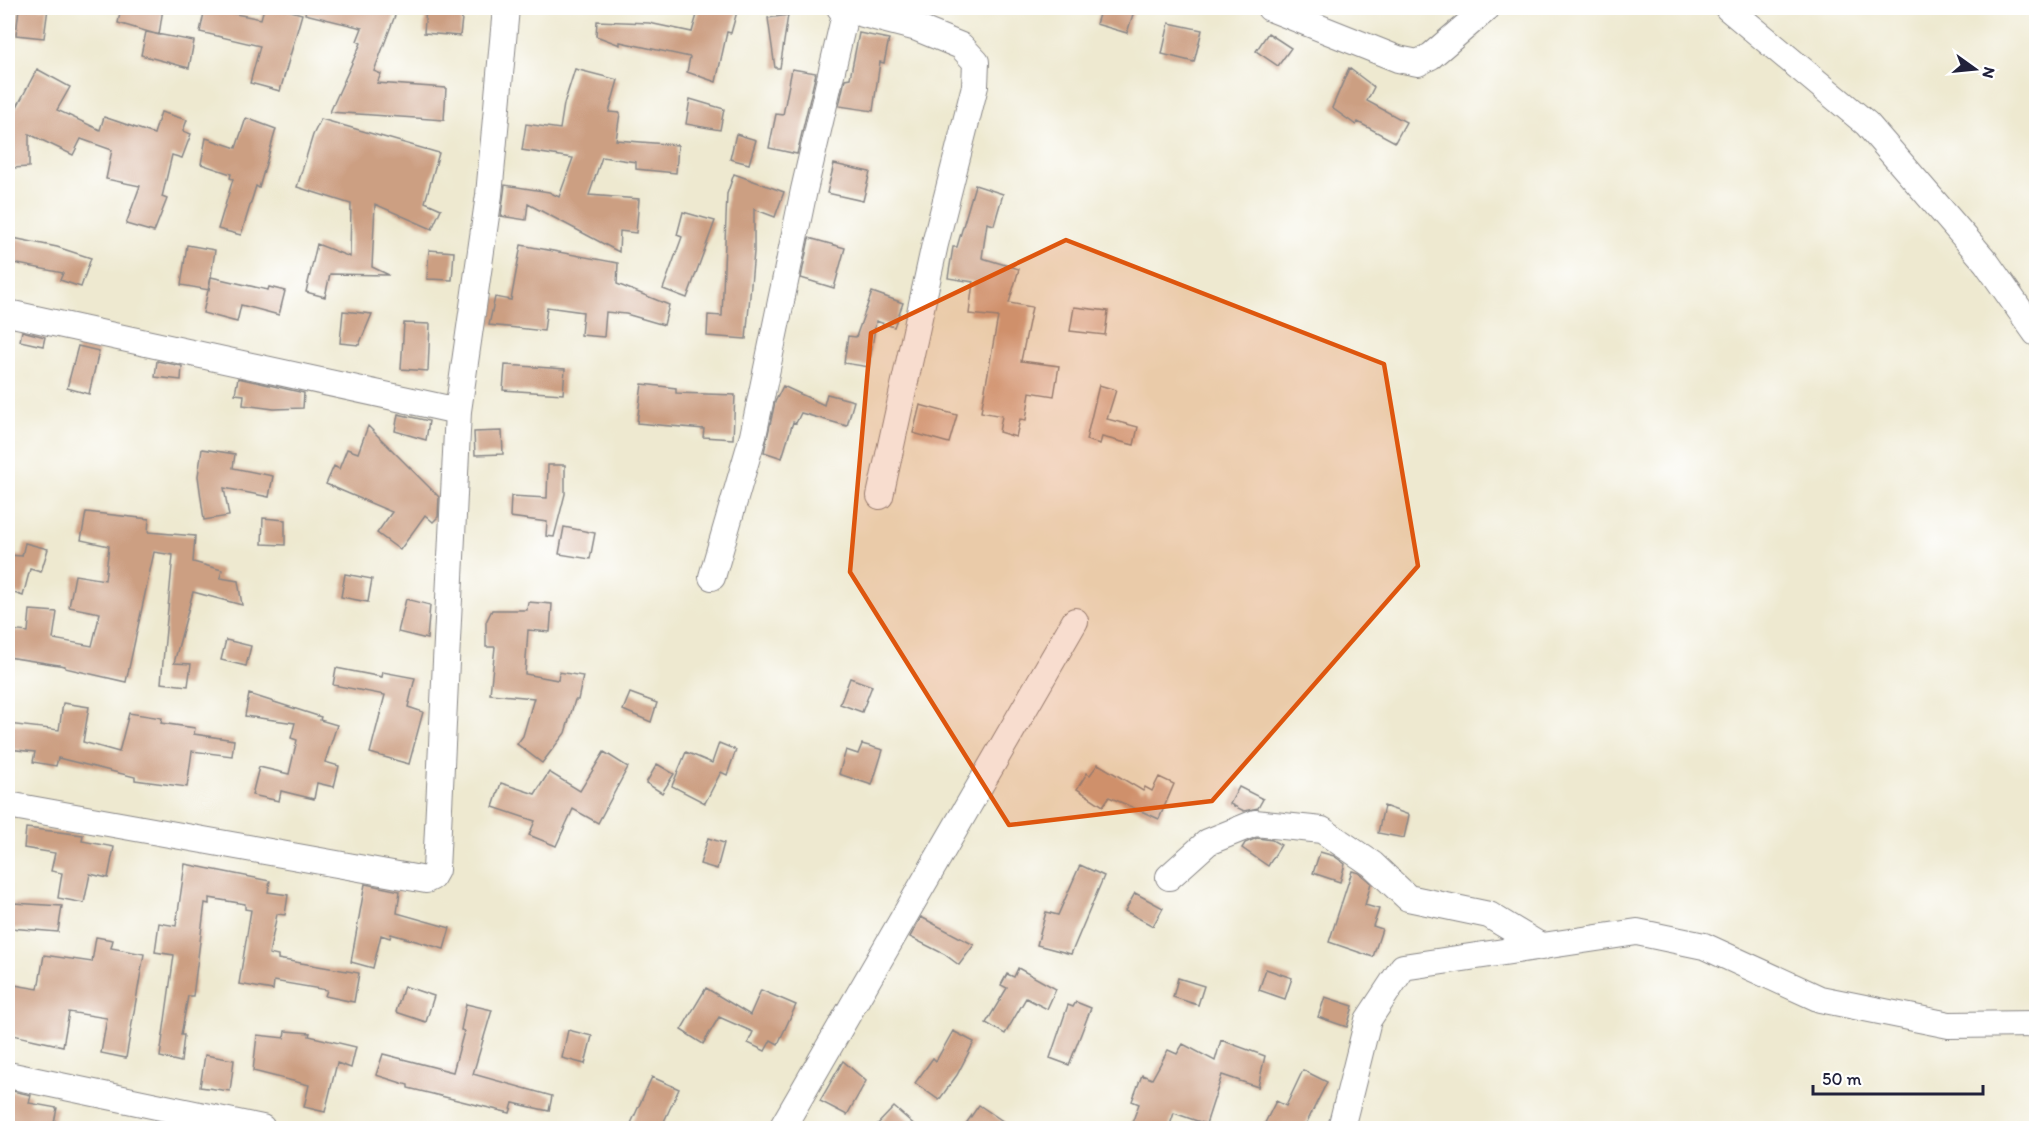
<svg xmlns="http://www.w3.org/2000/svg" width="2044" height="1136" font-family="Itim,sans-serif">
	<style>
		.building { fill: #cc9f82 }
		.lines { fill: none; stroke-linecap: round; stroke-linejoin: round }
		.street-casing { stroke: #888686; stroke-width: 28 }
		.street { stroke: #fff; stroke-width: 26 }
		.marked { fill: #de560e; fill-opacity: 0.2; stroke: #de560e; stroke-width: 4.5; stroke-linejoin: round }
	</style>
	<rect width="100%" height="100%" fill="#fff"/>
	<filter id="ink" filterUnits="userSpaceOnUse"><feTurbulence type="fractalNoise" baseFrequency=".0167" numOctaves="2"/><feDisplacementMap in="SourceGraphic" scale="12" xChannelSelector="R" yChannelSelector="G"/><feConvolveMatrix kernelMatrix="1 2 1 2 8 2 1 2 1" color-interpolation-filters="sRGB"/></filter>
	<filter id="wash" filterUnits="userSpaceOnUse"><feTurbulence type="fractalNoise" baseFrequency=".008" numOctaves="4" result="noise"/><feDisplacementMap in="SourceGraphic" scale="24" xChannelSelector="R" yChannelSelector="G"/><feGaussianBlur stdDeviation="1.35" result="paint"/><feColorMatrix in="noise" values="0 0 0 0 0 0 0 0 0 0 0 0 0 0 0 0 0 1.4 0 .05"/><feComposite in="paint" operator="in"/></filter>
	<g filter="url(#wash)">
		<rect width="100%" height="100%" fill="#eee9d0"/>
		<g id="blocks">
			<path class="building" d="M 19,8 L 48,8 L 44,38 L 16,35 Z
				M 121,8 L 163,8 L 159,35 L 118,23 Z
				M 205,8 L 261,19 L 264,8 L 280,8 L 302,14 L 280,91 L 250,83 L 260,46 L 200,32 Z
				M 306,8 L 381,8 L 396,13 L 374,71 L 381,74 L 377,83 L 446,88 L 444,120 L 330,112 L 361,43 L 357,41 L 362,28 L 305,14 Z
				M 426,8 L 463,9 L 460,36 L 424,33 Z
				M 699,8 L 738,8 L 731,33 L 727,32 L 716,82 L 687,72 L 690,57 L 620,42 L 620,45 L 596,36 L 597,21 L 649,23 L 692,32 Z
				M 1101,8 L 1135,8 L 1127,33 L 1096,24 Z
				M 788,15 L 780,68 L 775,68 L 768,18 Z
				M 1169,23 L 1202,30 L 1194,62 L 1162,54 Z
				M 146,32 L 194,41 L 189,68 L 141,55 Z
				M 859,33 L 889,39 L 884,63 L 880,62 L 873,111 L 839,106 L 845,79 L 850,78 Z
				M 1268,33 L 1291,48 L 1278,66 L 1256,51 Z
				M 1349,68 L 1374,87 L 1367,101 L 1406,122 L 1395,142 L 1358,122 L 1356,125 L 1332,108 Z
				M 37,69 L 70,87 L 57,110 L 100,130 L 104,117 L 154,134 L 161,112 L 187,120 L 183,131 L 191,134 L 182,158 L 172,155 L 162,197 L 167,199 L 154,232 L 126,224 L 140,186 L 106,179 L 112,150 L 81,139 L 73,155 L 29,134 L 29,167 L 12,168 L 8,124 Z
				M 575,69 L 618,80 L 609,112 L 620,113 L 616,140 L 678,145 L 676,173 L 636,169 L 636,162 L 602,157 L 589,195 L 639,199 L 636,233 L 620,231 L 619,252 L 528,204 L 526,220 L 501,216 L 505,185 L 549,192 L 559,197 L 573,158 L 522,150 L 526,124 L 560,129 L 564,104 Z
				M 792,69 L 816,73 L 797,154 L 769,148 L 776,114 L 783,115 Z
				M 690,99 L 724,109 L 720,130 L 686,124 Z
				M 246,118 L 276,129 L 259,188 L 256,186 L 241,235 L 218,229 L 233,179 L 230,178 L 231,174 L 201,164 L 206,138 L 236,148 Z
				M 321,119 L 439,153 L 425,202 L 441,209 L 432,229 L 375,204 L 372,267 L 389,275 L 330,274 L 325,297 L 306,292 L 317,244 L 350,257 L 351,204 L 297,187 L 313,135 Z
				M 736,134 L 756,140 L 749,164 L 730,159 Z
				M 834,164 L 870,172 L 863,201 L 827,193 Z
				M 734,174 L 784,192 L 775,217 L 754,209 L 754,252 L 746,339 L 707,336 L 708,315 L 722,316 L 727,194 Z
				M 975,185 L 1003,194 L 994,225 L 987,223 L 982,258 L 1019,269 L 1009,303 L 1032,307 L 1021,361 L 1059,366 L 1054,396 L 1030,392 L 1026,420 L 1020,419 L 1016,437 L 999,432 L 1002,416 L 981,412 L 998,317 L 969,314 L 973,282 L 948,278 L 953,247 L 957,247 Z
				M 683,212 L 715,221 L 687,298 L 663,289 L 682,237 L 677,235 Z
				M 8,237 L 57,247 L 91,258 L 81,287 L 60,280 L 63,273 L 8,262 Z
				M 809,238 L 845,248 L 834,288 L 801,278 Z
				M 187,245 L 215,250 L 209,290 L 181,285 Z
				M 521,245 L 618,263 L 617,284 L 669,305 L 664,325 L 626,314 L 606,312 L 604,337 L 581,335 L 583,312 L 547,307 L 544,331 L 489,325 L 495,297 L 511,300 Z
				M 429,250 L 454,252 L 452,280 L 427,279 Z
				M 211,277 L 268,290 L 269,287 L 285,291 L 279,315 L 241,305 L 237,322 L 203,313 Z
				M 872,292 L 903,303 L 894,327 L 876,321 L 869,367 L 844,363 L 848,336 L 856,337 Z
				M 1074,307 L 1108,311 L 1105,335 L 1070,331 Z
				M 343,311 L 372,314 L 359,345 L 340,343 Z
				M 404,323 L 430,324 L 428,371 L 401,369 Z
				M 22,331 L 45,337 L 43,346 L 20,341 Z
				M 78,346 L 99,351 L 89,394 L 67,388 Z
				M 157,361 L 182,366 L 181,380 L 155,377 Z
				M 505,365 L 565,369 L 563,394 L 503,390 Z
				M 238,378 L 304,393 L 303,408 L 274,409 L 243,405 L 244,395 L 235,394 Z
				M 642,384 L 676,388 L 676,393 L 735,395 L 733,439 L 703,437 L 704,429 L 637,423 Z
				M 1099,385 L 1116,390 L 1107,419 L 1138,427 L 1134,445 L 1102,437 L 1100,444 L 1086,440 Z
				M 783,386 L 824,405 L 827,394 L 854,401 L 847,426 L 801,413 L 796,423 L 793,422 L 782,458 L 764,452 L 775,402 Z
				M 920,405 L 957,415 L 949,443 L 913,433 Z
				M 398,414 L 429,421 L 426,440 L 395,431 Z
				M 368,426 L 439,497 L 438,517 L 433,522 L 425,515 L 400,550 L 377,533 L 392,512 L 326,484 L 334,466 L 339,469 L 347,449 L 358,453 Z
				M 502,431 L 503,454 L 475,455 L 474,432 Z
				M 202,449 L 235,454 L 233,468 L 273,476 L 269,497 L 224,488 L 229,516 L 204,520 L 198,476 Z
				M 548,465 L 565,465 L 565,494 L 554,537 L 546,536 L 547,522 L 510,517 L 511,496 L 547,498 Z
				M 86,512 L 149,519 L 148,532 L 195,536 L 193,562 L 222,570 L 220,578 L 238,581 L 242,605 L 193,592 L 174,663 L 191,664 L 188,686 L 161,683 L 173,555 L 154,552 L 126,682 L 65,668 L 65,666 L 8,657 L 10,630 L 28,632 L 30,610 L 57,612 L 53,639 L 92,646 L 100,613 L 69,607 L 75,575 L 105,580 L 109,546 L 81,540 Z
				M 263,518 L 285,520 L 285,545 L 262,544 Z
				M 564,527 L 595,533 L 590,559 L 559,554 Z
				M 25,543 L 48,549 L 41,572 L 30,569 L 23,596 L 8,591 L 8,555 L 22,556 Z
				M 345,574 L 372,579 L 368,602 L 341,597 Z
				M 406,599 L 430,605 L 427,639 L 398,632 Z
				M 528,602 L 552,604 L 550,632 L 528,630 L 525,674 L 558,680 L 559,672 L 583,676 L 578,700 L 575,700 L 565,733 L 542,763 L 517,744 L 523,736 L 534,698 L 490,694 L 495,647 L 486,647 L 486,622 L 492,610 L 527,610 Z
				M 226,640 L 251,646 L 246,666 L 221,660 Z
				M 336,668 L 382,677 L 383,672 L 415,678 L 408,707 L 423,712 L 409,764 L 370,753 L 385,695 L 333,685 Z
				M 850,678 L 872,686 L 862,712 L 840,704 Z
				M 630,693 L 657,703 L 651,722 L 623,710 Z
				M 249,694 L 321,717 L 320,720 L 337,725 L 325,762 L 339,766 L 334,787 L 317,783 L 314,799 L 281,791 L 279,801 L 252,795 L 259,767 L 289,774 L 297,740 L 291,738 L 295,723 L 245,716 Z
				M 63,703 L 89,707 L 83,742 L 119,752 L 129,713 L 162,718 L 161,723 L 195,728 L 194,734 L 234,740 L 232,756 L 192,751 L 187,787 L 135,780 L 135,777 L 58,758 L 56,766 L 33,762 L 35,752 L 8,749 L 8,724 L 59,730 Z
				M 719,743 L 736,750 L 727,775 L 721,772 L 705,803 L 672,786 L 686,752 L 712,763 Z
				M 862,744 L 883,750 L 872,785 L 839,774 L 846,750 L 858,754 Z
				M 604,752 L 628,767 L 598,823 L 573,809 L 556,846 L 529,835 L 535,821 L 493,807 L 501,783 L 535,794 L 549,772 L 580,791 Z
				M 657,764 L 674,774 L 662,793 L 646,783 Z
				M 1098,764 L 1143,791 L 1145,787 L 1152,791 L 1159,777 L 1174,784 L 1159,819 L 1109,797 L 1103,806 L 1077,789 L 1087,773 L 1090,775 Z
				M 1239,787 L 1263,799 L 1258,808 L 1244,811 L 1230,804 Z
				M 1384,806 L 1409,815 L 1404,838 L 1378,833 Z
				M 26,828 L 83,835 L 82,841 L 114,847 L 108,878 L 90,874 L 84,903 L 58,898 L 62,873 L 51,871 L 55,853 L 24,848 Z
				M 708,838 L 724,843 L 717,869 L 700,864 Z
				M 1257,838 L 1272,840 L 1281,845 L 1268,866 L 1242,848 L 1245,843 Z
				M 1320,852 L 1334,856 L 1345,864 L 1340,882 L 1313,873 Z
				M 185,864 L 270,881 L 268,892 L 288,895 L 285,915 L 277,914 L 269,954 L 278,956 L 278,959 L 359,973 L 354,1002 L 325,996 L 327,990 L 274,981 L 273,990 L 239,984 L 251,910 L 245,909 L 245,904 L 209,898 L 209,904 L 205,903 L 193,996 L 188,996 L 181,1035 L 184,1035 L 181,1062 L 160,1057 L 174,955 L 155,952 L 159,923 L 176,926 Z
				M 1080,865 L 1104,876 L 1071,954 L 1037,945 L 1046,912 L 1058,915 Z
				M 1352,871 L 1359,873 L 1371,883 L 1365,905 L 1379,909 L 1373,926 L 1382,929 L 1373,957 L 1329,942 Z
				M 365,884 L 400,891 L 397,913 L 450,928 L 444,949 L 391,934 L 390,938 L 381,935 L 373,968 L 351,962 Z
				M 1135,893 L 1163,908 L 1153,926 L 1125,911 Z
				M 13,903 L 62,906 L 58,932 L 10,928 Z
				M 921,917 L 974,945 L 959,965 L 944,954 L 910,937 Z
				M 96,937 L 113,940 L 111,948 L 144,954 L 126,1058 L 101,1053 L 107,1018 L 69,1012 L 63,1046 L 8,1034 L 8,984 L 38,989 L 44,955 L 92,962 Z
				M 1018,968 L 1056,989 L 1047,1009 L 1026,998 L 1005,1034 L 986,1023 L 1007,988 L 1001,985 L 1007,974 L 1014,977 Z
				M 1266,969 L 1292,978 L 1285,999 L 1259,990 Z
				M 1178,978 L 1204,986 L 1198,1005 L 1173,997 Z
				M 404,986 L 434,996 L 426,1022 L 396,1012 Z
				M 706,988 L 750,1015 L 761,990 L 796,1005 L 778,1044 L 771,1040 L 765,1051 L 748,1043 L 753,1032 L 719,1017 L 703,1044 L 681,1030 Z
				M 1325,997 L 1353,1006 L 1347,1027 L 1318,1017 Z
				M 1076,1002 L 1091,1008 L 1069,1065 L 1050,1058 L 1068,1005 L 1073,1007 Z
				M 466,1004 L 492,1010 L 473,1074 L 552,1096 L 549,1111 L 513,1103 L 510,1113 L 408,1088 L 408,1085 L 376,1075 L 383,1054 L 453,1072 L 464,1031 L 461,1030 Z
				M 568,1030 L 592,1036 L 585,1064 L 562,1058 Z
				M 285,1031 L 310,1033 L 309,1036 L 356,1047 L 351,1068 L 337,1063 L 325,1112 L 304,1107 L 309,1085 L 253,1071 L 257,1035 L 284,1038 Z
				M 953,1031 L 974,1042 L 957,1075 L 939,1100 L 915,1083 L 933,1058 L 936,1061 Z
				M 1221,1040 L 1265,1056 L 1258,1087 L 1222,1075 L 1206,1124 L 1174,1113 L 1169,1128 L 1146,1128 L 1132,1123 L 1139,1104 L 1132,1101 L 1142,1075 L 1152,1079 L 1168,1050 L 1177,1054 L 1183,1044 L 1215,1061 Z
				M 205,1055 L 234,1060 L 230,1091 L 200,1087 Z
				M 843,1061 L 866,1081 L 847,1115 L 820,1101 Z
				M 1303,1070 L 1327,1082 L 1304,1128 L 1276,1128 L 1265,1123 L 1276,1101 L 1286,1106 Z
				M 652,1077 L 679,1089 L 661,1128 L 629,1128 Z
				M 8,1090 L 31,1095 L 29,1103 L 57,1108 L 53,1128 L 8,1122 Z
				M 979,1105 L 1013,1128 L 963,1128 Z
				M 894,1107 L 918,1128 L 874,1128 Z"/>
		</g>
	</g>
	<g filter="url(#ink)">
		<use href="#blocks" fill-opacity="0" stroke="#888686" stroke-width="1.5"/>
		<g class="lines">
			<g class="street-casing">
				<path id="street" d="M 840,8 L 917,28 L 961,46 L 976,62 L 975,86 L 935,244 L 880,496
					M 1270,8 L 1398,59 L 1418,63 L 1431,56 L 1487,8
					M 1728,8 L 1867,124 L 1986,262 L 2036,333
					M 8,313 L 458,411
					M 712,577 L 753,436 L 804,190 L 846,10
					M 8,805 L 426,880 L 432,877 L 436,870 L 458,411 L 489,195 L 506,8
					M 1169,877 L 1208,842 L 1255,823 L 1322,830 L 1372,864 L 1408,898 L 1489,915 L 1542,947
					M 8,1075 L 262,1128
					M 782,1128 L 1075,621
					M 1341,1128 L 1368,1020 L 1403,967 L 1637,932 L 1704,946 L 1820,999 L 1949,1025 L 2036,1024"/>
			</g>
			<use href="#street" class="street"/>
		</g>
	</g>
	<path class="marked" d="M 1066,240 L 1384,364 L 1418,566 L 1212,801 L 1009,825 L 850,572 L 871,333 Z"/>
	<rect width="2044" height="1136" fill="none" stroke="#fff" stroke-width="30"/>
	<g transform="translate(1975 69) rotate(105)" stroke="#ffffff" stroke-width="4.5" paint-order="stroke">
	<path d="M0-4.5L10 22L0 15L-10 22Z" fill="#22223b"/>
	<text y="-9" font-size="16" font-weight="bold" text-anchor="middle" fill="#22223b">N</text>
	</g>
	<path d="M1813 1085v9h170v-9" fill="none" stroke="#22223b" stroke-width="3"/>
	<text x="1822" y="1085" font-size="18" fill="#22223b" stroke="#ffffff" stroke-width="4.5" paint-order="stroke">50 m</text>
</svg>
